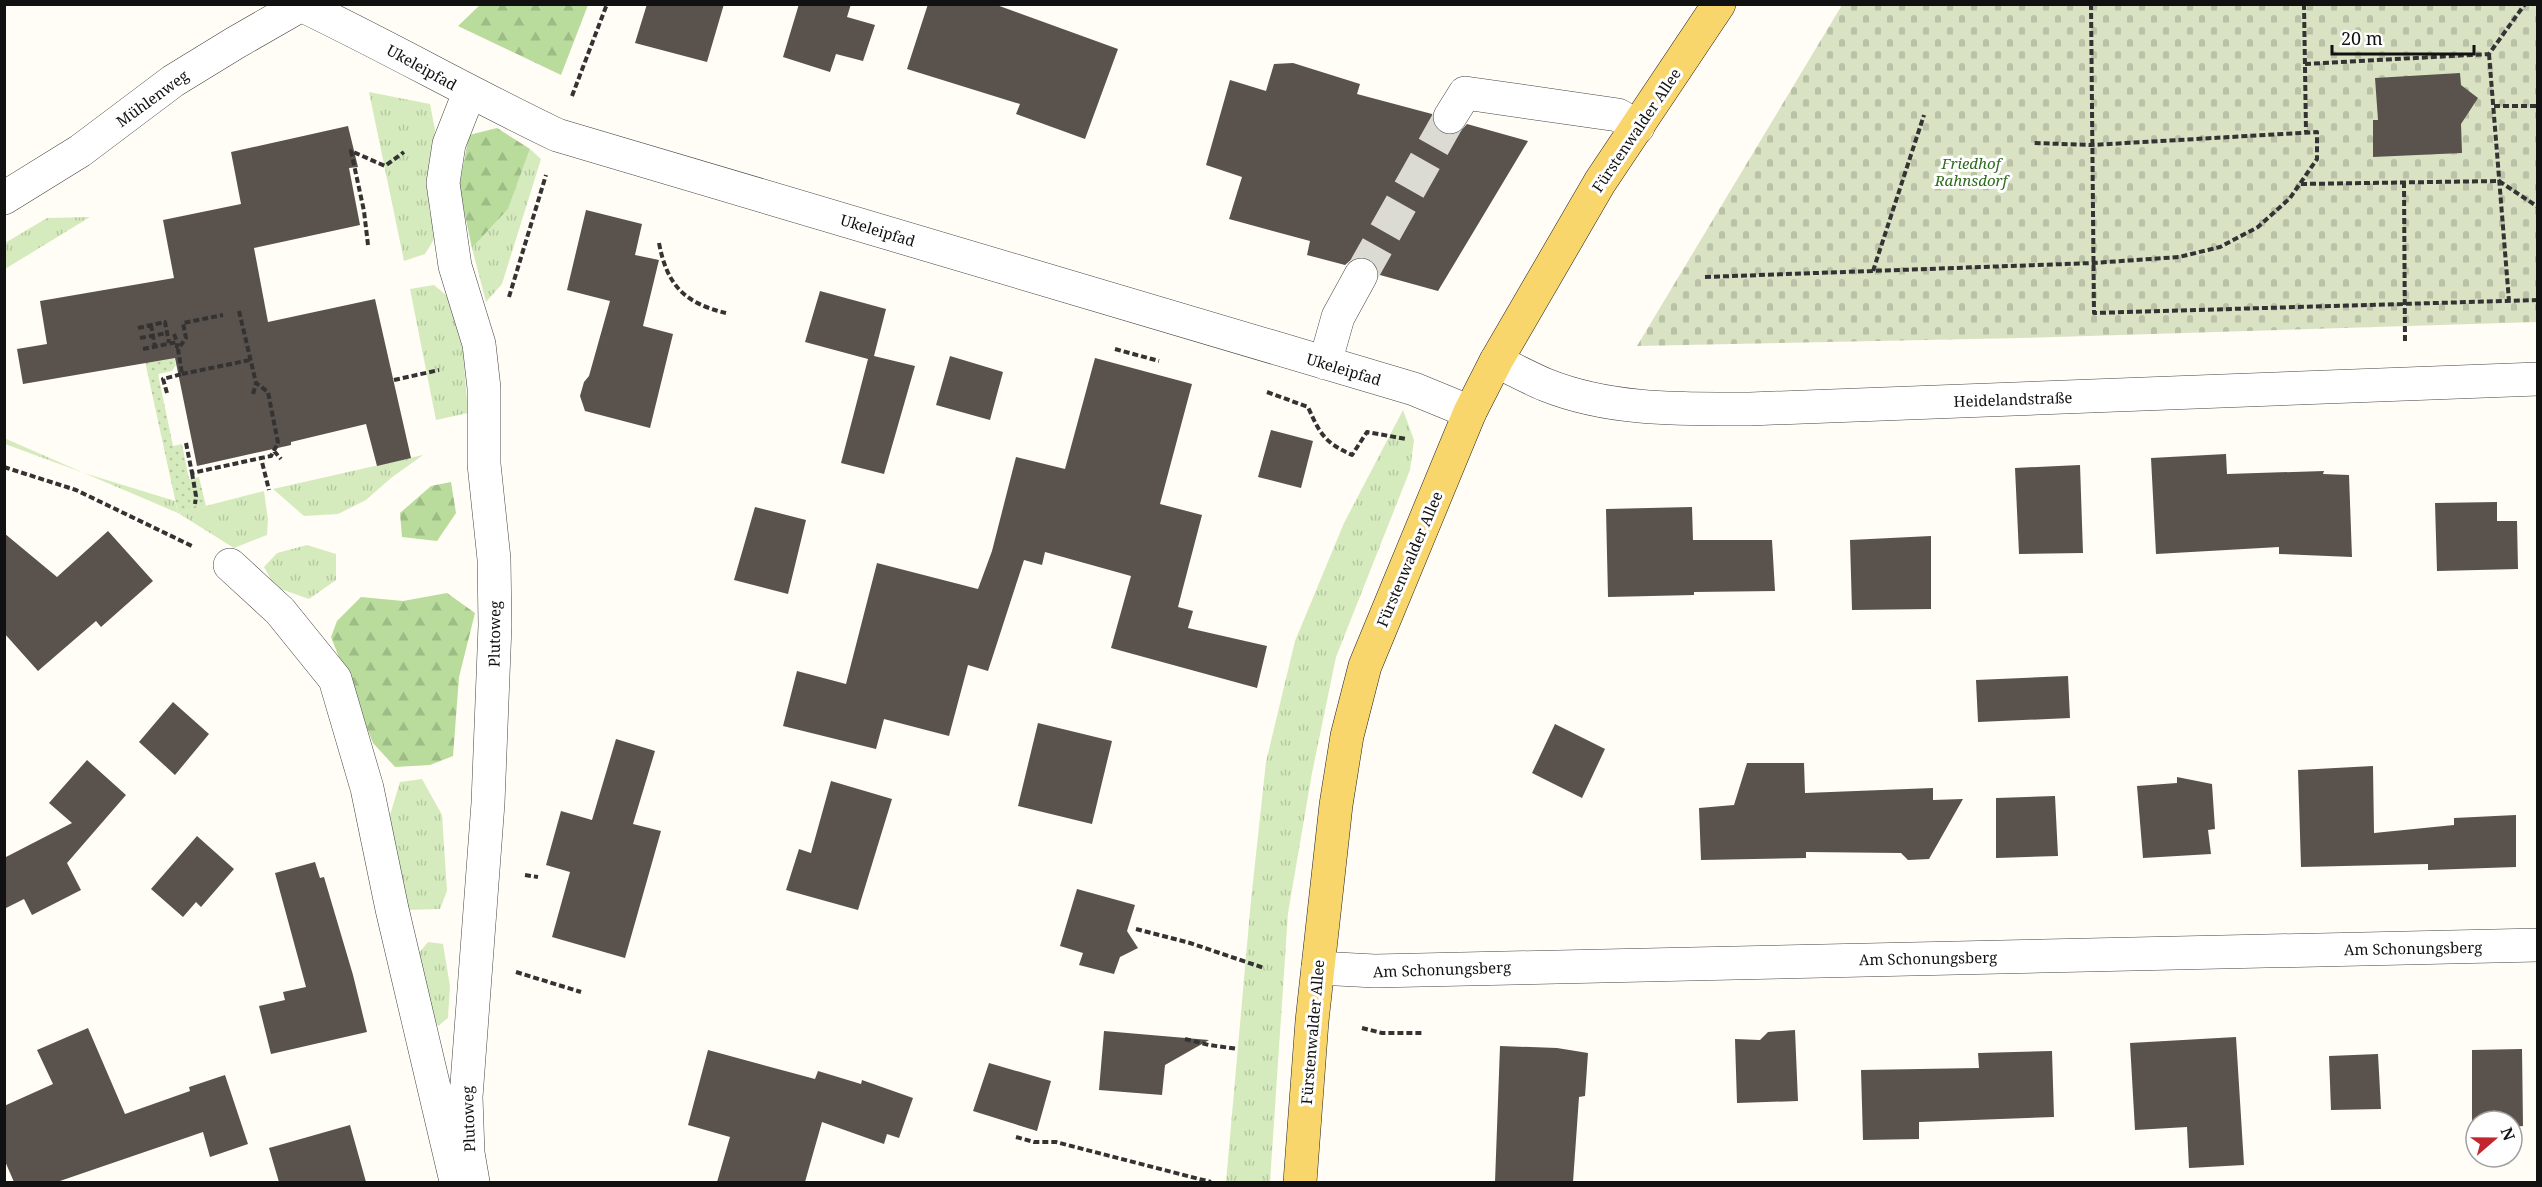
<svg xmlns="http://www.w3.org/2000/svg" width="2542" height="1187" font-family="'Noto Serif',serif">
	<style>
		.grass { fill: url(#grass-tufts) }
		.forest { fill: url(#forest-firs) }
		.cemetery { fill: url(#cemetery-stones) }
		.garden { fill: url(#garden-dots) }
		.building { fill: #5a524d }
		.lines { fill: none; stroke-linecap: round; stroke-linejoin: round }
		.minor-tunnel { stroke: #dbdad3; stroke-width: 33; stroke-dasharray: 33 16; stroke-linecap: butt }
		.minor-casing { stroke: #444; stroke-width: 34 }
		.major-casing { stroke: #222; stroke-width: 34 }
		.path { stroke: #333; stroke-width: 4; stroke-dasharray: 6 3; stroke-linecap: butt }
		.minor { stroke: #fff; stroke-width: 33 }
		.major { stroke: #f9d66b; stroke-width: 33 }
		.labels { text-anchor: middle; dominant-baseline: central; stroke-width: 6; stroke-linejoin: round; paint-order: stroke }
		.street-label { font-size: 15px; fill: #111; stroke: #fff }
		.park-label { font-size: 15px; font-style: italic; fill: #2f6b1f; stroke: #fff }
	</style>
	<defs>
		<pattern id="grass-tufts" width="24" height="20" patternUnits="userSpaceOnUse" patternTransform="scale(1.5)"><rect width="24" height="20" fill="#d5ebbd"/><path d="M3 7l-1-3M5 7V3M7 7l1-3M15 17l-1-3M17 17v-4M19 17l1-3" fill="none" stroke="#b6c8a1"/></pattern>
		<pattern id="forest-firs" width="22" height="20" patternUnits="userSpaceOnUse" patternTransform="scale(1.5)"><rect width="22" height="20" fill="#b9dc9c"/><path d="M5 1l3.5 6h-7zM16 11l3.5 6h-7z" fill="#9ebc85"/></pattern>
		<pattern id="cemetery-stones" width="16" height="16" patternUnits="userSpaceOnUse" patternTransform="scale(1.5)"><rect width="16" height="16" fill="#d9e3c4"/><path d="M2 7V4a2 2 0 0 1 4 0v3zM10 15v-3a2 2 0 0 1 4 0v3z" fill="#b9c2a7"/></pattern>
		<pattern id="garden-dots" width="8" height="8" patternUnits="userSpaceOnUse" patternTransform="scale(1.5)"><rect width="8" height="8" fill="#d5ebbd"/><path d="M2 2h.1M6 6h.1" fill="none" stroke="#b6c8a1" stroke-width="1.8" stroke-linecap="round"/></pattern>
	</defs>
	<rect width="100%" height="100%" fill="#fffdf5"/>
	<path class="grass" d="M 369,92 L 430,104 L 435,130 L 429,177 L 429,209 L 436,236 L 425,254 L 404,261 Z
		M 530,149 L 541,159 L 502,284 L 486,302 L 472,248 L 508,209 Z
		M 90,217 L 5,269 L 5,243 L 47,218 Z
		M 434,285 L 452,300 L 463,351 L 468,413 L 436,420 L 410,289 Z
		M 1403,410 L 1414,440 L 1410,470 L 1336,657 L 1312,773 L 1288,913 L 1270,1182 L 1226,1182 L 1251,900 L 1266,762 L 1295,641 L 1344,523 Z
		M 4,438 L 84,473 L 175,501 L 178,513 L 264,491 L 268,520 L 267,535 L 234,548 L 178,513 L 84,473 L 5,444 Z
		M 423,455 L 391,478 L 366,500 L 338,514 L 304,516 L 273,489 Z
		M 307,545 L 336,554 L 336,580 L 309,599 L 275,587 L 264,567 L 277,553 Z
		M 422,779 L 442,815 L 447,891 L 440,909 L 407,910 L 386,828 L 400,782 Z
		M 428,942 L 443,944 L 450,986 L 448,1018 L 438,1026 L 432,1015 L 419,953 Z"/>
	<path class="forest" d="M 480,5 L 480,4 L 588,5 L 561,75 L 458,26 Z
		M 497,128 L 530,149 L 508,209 L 472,248 L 459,187 L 469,135 Z
		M 451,482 L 456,513 L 437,541 L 402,537 L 400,513 L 431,486 Z
		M 447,593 L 475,613 L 459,677 L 453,756 L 430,765 L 395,767 L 373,743 L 331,637 L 337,621 L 361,597 L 403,601 Z"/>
	<path class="cemetery" d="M 1842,5 L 2537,5 L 2537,322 L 2022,338 L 1637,346 Z"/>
	<path class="garden" d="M 171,346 L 176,365 L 172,371 L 158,374 L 173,446 L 182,444 L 189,479 L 199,477 L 206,506 L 178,513 L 143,352 Z"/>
	<path class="building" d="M 647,4 L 724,4 L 707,62 L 635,43 Z
		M 799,4 L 851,4 L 847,17 L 875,25 L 863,61 L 836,54 L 830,72 L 783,57 Z
		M 928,4 L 994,4 L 1118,49 L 1085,139 L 1016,114 L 1020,104 L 907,69 Z
		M 1293,63 L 1360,84 L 1357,94 L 1432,114 L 1433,125 L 1441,133 L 1449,136 L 1458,134 L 1467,124 L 1528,141 L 1438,291 L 1380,275 L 1377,265 L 1369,258 L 1360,256 L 1352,259 L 1345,265 L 1307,255 L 1310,241 L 1229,219 L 1242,177 L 1206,165 L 1230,80 L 1266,91 L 1274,64 Z
		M 2460,73 L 2461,85 L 2478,98 L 2461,124 L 2462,153 L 2373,157 L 2373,120 L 2378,120 L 2375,78 Z
		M 348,126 L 358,167 L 349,168 L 360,225 L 254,248 L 268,322 L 375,299 L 411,458 L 377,466 L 366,424 L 291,442 L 291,445 L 197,466 L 175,358 L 23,384 L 17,349 L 47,344 L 40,301 L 174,278 L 163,220 L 241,204 L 231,152 Z
		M 586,210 L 642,224 L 635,255 L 659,260 L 643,326 L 673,334 L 650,428 L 585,411 L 580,396 L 584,382 L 589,376 L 610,301 L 567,290 Z
		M 820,291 L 886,309 L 874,356 L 915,366 L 884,474 L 841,463 L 868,359 L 805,342 Z
		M 950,356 L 1003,372 L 990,420 L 936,405 Z
		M 1095,358 L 1192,384 L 1160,504 L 1202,515 L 1178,607 L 1193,611 L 1188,628 L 1267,646 L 1257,688 L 1111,648 L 1131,576 L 1045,552 L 1042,565 L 1024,560 L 988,671 L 968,665 L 949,736 L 884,719 L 876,749 L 783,726 L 797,671 L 846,684 L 877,563 L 978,589 L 992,551 L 1016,457 L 1065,469 Z
		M 1271,430 L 1313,441 L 1301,488 L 1258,477 Z
		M 2226,454 L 2227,474 L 2324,471 L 2323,474 L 2349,475 L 2352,557 L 2279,554 L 2279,547 L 2156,554 L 2151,458 Z
		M 2080,465 L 2083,553 L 2019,554 L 2015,468 Z
		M 2497,502 L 2497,521 L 2517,521 L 2518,569 L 2437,571 L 2435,503 Z
		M 755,507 L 806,520 L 788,594 L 734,580 Z
		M 1692,507 L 1693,540 L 1772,540 L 1775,591 L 1694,592 L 1694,595 L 1608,597 L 1606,509 Z
		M 108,531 L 153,581 L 101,627 L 96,621 L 38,671 L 4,633 L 4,533 L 57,577 Z
		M 1931,536 L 1931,609 L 1852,610 L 1850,540 Z
		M 2068,676 L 2070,718 L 1978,722 L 1976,680 Z
		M 173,702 L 209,734 L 175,775 L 139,742 Z
		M 1038,723 L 1112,741 L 1092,824 L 1018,806 Z
		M 1555,724 L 1605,749 L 1582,798 L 1532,773 Z
		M 616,739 L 655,751 L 633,824 L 661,831 L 625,958 L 552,937 L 570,872 L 546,865 L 561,811 L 592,820 Z
		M 87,760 L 126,795 L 67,863 L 81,890 L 32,915 L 24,899 L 4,909 L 4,858 L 72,823 L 49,803 Z
		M 1747,763 L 1804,763 L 1805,793 L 1933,788 L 1933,800 L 1963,799 L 1929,859 L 1908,860 L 1901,853 L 1806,852 L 1806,858 L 1701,860 L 1699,808 L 1734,805 Z
		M 2373,766 L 2374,833 L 2454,825 L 2454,818 L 2516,815 L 2516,867 L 2428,870 L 2428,864 L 2301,867 L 2298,770 Z
		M 2177,777 L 2212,784 L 2215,829 L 2208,830 L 2211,854 L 2143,858 L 2137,786 L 2177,783 Z
		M 831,781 L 892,799 L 858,910 L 786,890 L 799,849 L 811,853 Z
		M 2055,796 L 2058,856 L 1996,858 L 1996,798 Z
		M 197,836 L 234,869 L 201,907 L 196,902 L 183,917 L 151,889 Z
		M 315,862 L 320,878 L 324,877 L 353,975 L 367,1032 L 271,1054 L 259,1006 L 285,1000 L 283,992 L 306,987 L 275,873 Z
		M 1077,889 L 1135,905 L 1127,931 L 1138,948 L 1120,957 L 1114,974 L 1079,965 L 1083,953 L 1060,946 Z
		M 88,1028 L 125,1114 L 190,1091 L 189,1087 L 225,1075 L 248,1144 L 210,1157 L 203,1132 L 57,1182 L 14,1182 L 4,1159 L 4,1106 L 53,1084 L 37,1050 Z
		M 1795,1030 L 1798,1101 L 1737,1103 L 1735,1039 L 1760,1040 L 1768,1032 Z
		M 1104,1031 L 1209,1040 L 1165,1065 L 1162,1095 L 1099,1090 Z
		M 2236,1037 L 2244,1165 L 2189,1168 L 2187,1127 L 2135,1130 L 2130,1043 Z
		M 1500,1046 L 1557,1048 L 1588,1053 L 1585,1096 L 1579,1097 L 1573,1182 L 1495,1182 Z
		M 2522,1049 L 2523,1126 L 2512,1127 L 2512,1121 L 2476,1121 L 2476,1128 L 2472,1128 L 2472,1050 Z
		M 708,1050 L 815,1079 L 818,1071 L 861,1084 L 862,1080 L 913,1098 L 899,1138 L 887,1134 L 884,1144 L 822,1122 L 805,1182 L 717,1182 L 730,1137 L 688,1125 Z
		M 2052,1051 L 2054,1117 L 1919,1122 L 1919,1139 L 1863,1140 L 1861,1070 L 1979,1068 L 1978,1053 Z
		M 2378,1054 L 2381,1109 L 2331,1110 L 2329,1056 Z
		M 989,1063 L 1051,1081 L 1037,1131 L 973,1111 Z
		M 350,1125 L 366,1182 L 279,1182 L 269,1148 Z"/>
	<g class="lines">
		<path class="minor-tunnel" d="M 1361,275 L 1450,117"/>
		<g class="minor-casing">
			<path id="minor" d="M 303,6 C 389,47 471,94 557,135 L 1414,389 L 1470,412
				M 469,93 L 449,144 L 443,183 L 455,266 L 479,344 L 484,388 L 484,464 L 494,559 L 495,625 L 488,803 L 466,1097 L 468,1153 L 473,1182
				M 1450,117 L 1465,93 L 1618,115 L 1638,127
				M 4,198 L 80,151 L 173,81 L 235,43 L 303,4
				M 1496,361 C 1513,369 1529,378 1546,385 C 1611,411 1682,409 1750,409 L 2538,379
				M 1325,363 L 1338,317 L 1361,275
				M 230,565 L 280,611 L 335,679 L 367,788 L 392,909 L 456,1181
				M 1318,968 L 1375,971 L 2538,945"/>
		</g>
		<g class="major-casing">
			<path id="major" d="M 1300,1182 L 1312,1021 L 1336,805 L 1347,736 L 1365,666 L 1470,412 L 1496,361 L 1600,182 L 1719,4"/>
		</g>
		<path class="path" d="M 2091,4 L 2094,313 L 2538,300
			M 2304,4 L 2306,132
			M 2489,54 L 2509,301
			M 2305,64 L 2489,54 L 2525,4
			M 572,96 L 607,4
			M 2494,106 L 2538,106
			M 2404,182 L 2405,343
			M 2301,184 L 2499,181 L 2538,207
			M 659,243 C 667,285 684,303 726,313
			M 368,245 L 364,211 L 351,151 L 385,166 L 404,152
			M 1873,271 L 1924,115
			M 1705,277 L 2093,263 L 2179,257 L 2220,247 L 2258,227 L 2290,198 L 2317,159 L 2317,132 L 2092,145 L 2034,143
			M 509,297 L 546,175
			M 239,311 L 256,383 L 268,392 L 278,443 L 271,456 L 261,458 L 269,490
			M 151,325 L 155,347
			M 138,328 L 165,322 L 169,343
			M 174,334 L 177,342
			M 140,338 L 167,333
			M 143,349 L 177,342 L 177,348
			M 1115,349 L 1159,361
			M 182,374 L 250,360
			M 394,380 L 439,370
			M 1267,392 L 1308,407 C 1320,434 1324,442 1352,455 L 1367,432 L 1406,439
			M 167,393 L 163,379 L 182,374 L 178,349 L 186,338 L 183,323 L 223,315
			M 253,394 L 256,383
			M 186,443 L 192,473 L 261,458
			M 274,451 L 281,459
			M 4,467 L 76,490 L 194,547
			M 192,473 L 196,496 L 195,504
			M 525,875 L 538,877
			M 1136,929 L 1190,943 L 1264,968
			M 516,972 L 581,992
			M 1362,1028 L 1382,1033 L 1424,1033
			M 1185,1039 L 1209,1045 L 1238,1049
			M 1016,1137 L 1034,1142 L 1056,1142 L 1211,1182"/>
		<use href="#minor" class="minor"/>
		<use href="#major" class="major"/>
	</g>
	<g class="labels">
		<g class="street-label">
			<text transform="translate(422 67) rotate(29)">Ukeleipfad</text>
			<text transform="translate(152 98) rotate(-36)">Mühlenweg</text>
			<text transform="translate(1636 130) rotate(-56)">Fürstenwalder Allee</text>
			<text transform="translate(878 230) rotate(17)">Ukeleipfad</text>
			<text transform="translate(1344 369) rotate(17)">Ukeleipfad</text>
			<text transform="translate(2013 399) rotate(-2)">Heidelandstraße</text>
			<text transform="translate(1409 559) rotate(-67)">Fürstenwalder Allee</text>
			<text transform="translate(494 634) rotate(-89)">Plutoweg</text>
			<text transform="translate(2413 948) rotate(-1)">Am Schonungsberg</text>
			<text transform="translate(1928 958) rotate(-1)">Am Schonungsberg</text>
			<text transform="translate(1442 969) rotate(-2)">Am Schonungsberg</text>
			<text transform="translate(1312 1032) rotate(-85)">Fürstenwalder Allee</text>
			<text transform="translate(468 1119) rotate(-92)">Plutoweg</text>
		</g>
		<g class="park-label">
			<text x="1971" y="163">Friedhof<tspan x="1971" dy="17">Rahnsdorf</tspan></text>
		</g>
	</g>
	<rect width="2542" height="1187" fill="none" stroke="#111111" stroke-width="12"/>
	<g transform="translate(2494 1139) rotate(70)"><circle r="28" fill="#ffffff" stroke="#a0a0a0" stroke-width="1.5"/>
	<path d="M0-4.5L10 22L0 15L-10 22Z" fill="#c4262e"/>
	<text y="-9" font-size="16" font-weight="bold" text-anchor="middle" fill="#111111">N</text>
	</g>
	<path d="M2332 45v9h142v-9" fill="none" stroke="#111111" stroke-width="3"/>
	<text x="2341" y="45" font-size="18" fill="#111111" stroke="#ffffff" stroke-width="4.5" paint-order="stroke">20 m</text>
</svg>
